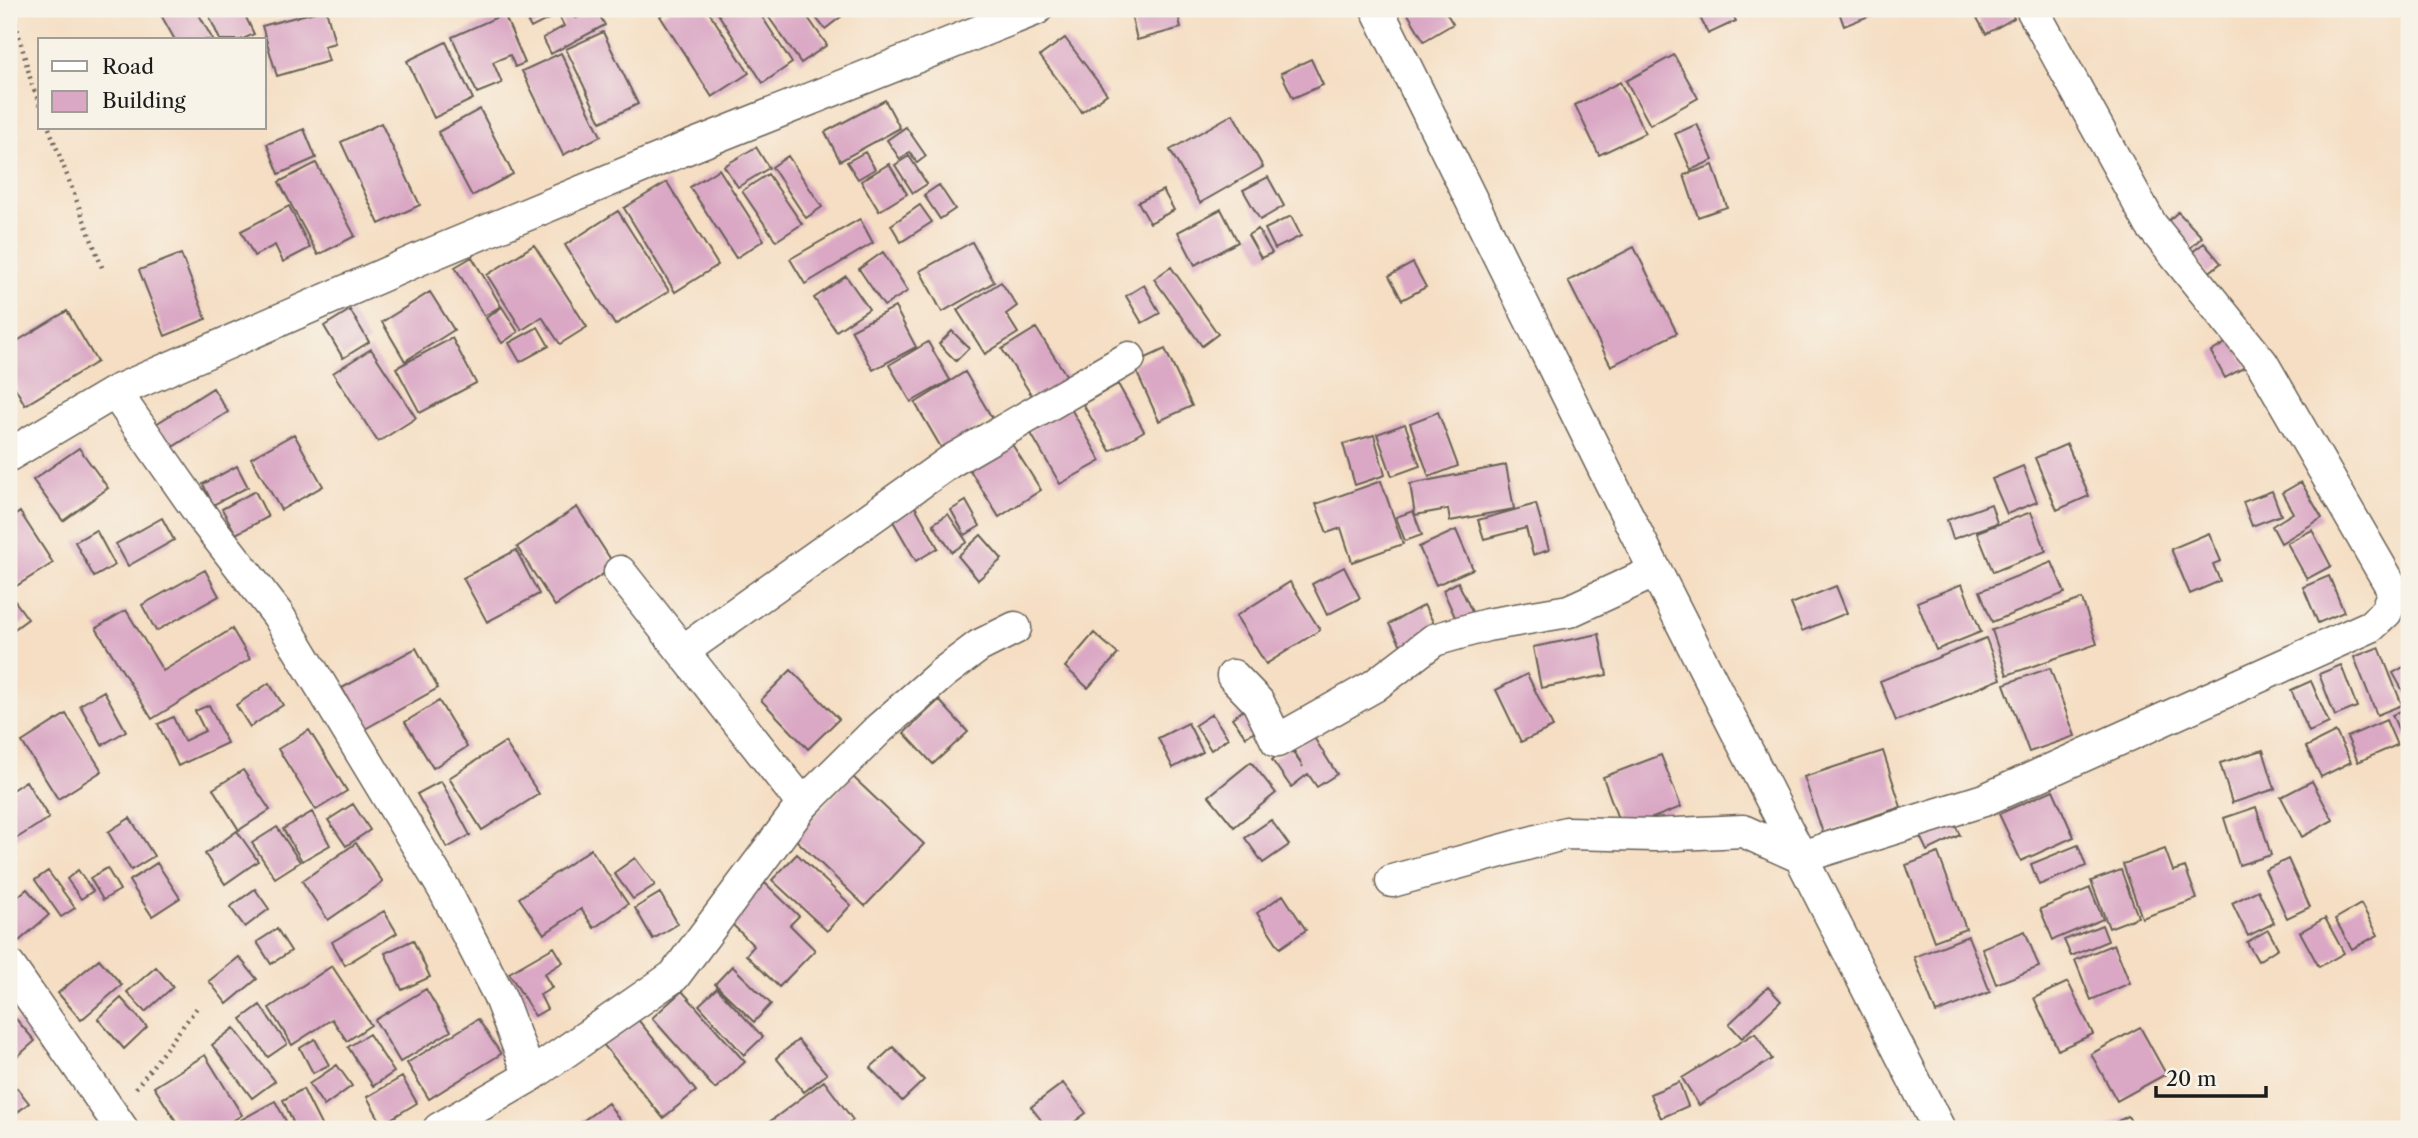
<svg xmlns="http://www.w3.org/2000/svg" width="2418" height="1138" font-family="'Libre Caslon Text',serif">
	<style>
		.building { fill: #daa8c5 }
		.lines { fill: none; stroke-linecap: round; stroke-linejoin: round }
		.minor-casing { stroke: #686056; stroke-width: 35 }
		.path { stroke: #686056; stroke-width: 4.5; stroke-dasharray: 2 5; stroke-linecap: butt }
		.minor { stroke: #fff; stroke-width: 32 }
	</style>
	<rect width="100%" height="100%" fill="#f7f3e8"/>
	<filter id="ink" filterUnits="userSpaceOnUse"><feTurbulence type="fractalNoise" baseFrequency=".0143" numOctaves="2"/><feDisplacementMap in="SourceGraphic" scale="14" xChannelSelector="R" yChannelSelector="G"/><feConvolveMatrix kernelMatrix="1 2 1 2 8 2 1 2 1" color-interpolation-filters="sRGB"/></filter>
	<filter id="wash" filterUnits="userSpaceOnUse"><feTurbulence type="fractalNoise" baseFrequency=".00686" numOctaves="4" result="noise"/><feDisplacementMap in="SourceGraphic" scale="28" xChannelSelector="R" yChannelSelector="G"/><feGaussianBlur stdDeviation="1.57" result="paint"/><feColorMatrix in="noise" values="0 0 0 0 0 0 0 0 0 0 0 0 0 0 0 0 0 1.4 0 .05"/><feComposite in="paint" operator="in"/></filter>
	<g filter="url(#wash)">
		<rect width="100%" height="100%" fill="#f5dec3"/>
		<g id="blocks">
			<path class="building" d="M 173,9 L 196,9 L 213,40 L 175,40 L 161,15 Z
				M 206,9 L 242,9 L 254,34 L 241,40 L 220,40 Z
				M 326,9 L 335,43 L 324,46 L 329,61 L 277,76 L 262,26 Z
				M 521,9 L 571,9 L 576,18 L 596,9 L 605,25 L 551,54 L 543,38 L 564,26 L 558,14 L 531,28 Z
				M 671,9 L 707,9 L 749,73 L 712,97 L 660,16 Z
				M 715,9 L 757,9 L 792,63 L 763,83 Z
				M 763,9 L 802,9 L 827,45 L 801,63 Z
				M 809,9 L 851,9 L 825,29 Z
				M 1130,9 L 1177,9 L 1181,28 L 1137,40 Z
				M 1405,9 L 1444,9 L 1453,24 L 1424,41 Z
				M 1701,9 L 1730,9 L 1736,21 L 1708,34 L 1697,11 Z
				M 1838,9 L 1878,9 L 1879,12 L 1844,26 Z
				M 1972,9 L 2009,9 L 2014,18 L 1986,34 Z
				M 504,14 L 525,63 L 515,67 L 510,55 L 493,62 L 502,83 L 477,93 L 452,37 Z
				M 603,32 L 638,104 L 601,122 L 566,49 Z
				M 1065,38 L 1107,94 L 1082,112 L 1040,56 Z
				M 446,42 L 473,99 L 434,118 L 407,61 Z
				M 561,53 L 601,136 L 563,155 L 522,71 Z
				M 1674,55 L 1698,98 L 1650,125 L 1626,81 Z
				M 1311,59 L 1323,85 L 1293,98 L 1281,73 Z
				M 1620,82 L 1645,133 L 1599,155 L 1575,105 Z
				M 885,100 L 900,128 L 840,161 L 825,132 Z
				M 480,109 L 513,174 L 472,196 L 438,132 Z
				M 1233,114 L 1263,167 L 1200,203 L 1170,150 Z
				M 381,123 L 420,205 L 379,224 L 341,142 Z
				M 1697,124 L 1713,160 L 1691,170 L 1675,134 Z
				M 906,127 L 926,156 L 917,163 L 910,152 L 900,159 L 887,140 Z
				M 304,129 L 316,158 L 279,174 L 267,144 Z
				M 756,147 L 769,168 L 738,187 L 724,166 Z
				M 865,152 L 875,169 L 858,179 L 847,162 Z
				M 788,156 L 822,207 L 806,218 L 772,167 Z
				M 909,156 L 927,184 L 913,193 L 895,165 Z
				M 316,163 L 355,236 L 318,255 L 279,182 Z
				M 889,164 L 907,194 L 879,211 L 861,181 Z
				M 1713,165 L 1727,207 L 1698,217 L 1684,175 Z
				M 719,169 L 764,240 L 736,258 L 690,187 Z
				M 768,174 L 802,224 L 776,241 L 742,191 Z
				M 1268,177 L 1284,206 L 1260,220 L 1243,190 Z
				M 667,182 L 718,265 L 675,292 L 624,208 Z
				M 939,185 L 955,209 L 940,219 L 924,195 Z
				M 1163,190 L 1174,210 L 1150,223 L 1138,202 Z
				M 920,205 L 932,222 L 901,242 L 891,225 Z
				M 289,206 L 310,248 L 283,262 L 275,245 L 254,256 L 241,231 Z
				M 1221,209 L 1238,242 L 1195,265 L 1178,232 Z
				M 618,211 L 669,291 L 615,325 L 565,245 Z
				M 2178,212 L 2202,237 L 2185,253 L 2167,222 Z
				M 1291,216 L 1301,236 L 1275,249 L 1265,229 Z
				M 860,219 L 873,243 L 805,284 L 790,259 Z
				M 1258,229 L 1272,253 L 1261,258 L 1248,235 Z
				M 972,242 L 994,282 L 942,312 L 920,271 Z
				M 2204,243 L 2221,263 L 2207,274 L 2191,253 Z
				M 534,245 L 587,327 L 560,344 L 542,317 L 522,330 L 487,275 Z
				M 1634,247 L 1677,333 L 1611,366 L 1568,281 Z
				M 883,252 L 908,291 L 884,306 L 859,269 Z
				M 181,254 L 206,319 L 165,336 L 139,270 Z
				M 472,257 L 501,306 L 484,316 L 455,267 Z
				M 1413,263 L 1426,287 L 1402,300 L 1389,276 Z
				M 1171,267 L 1218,334 L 1202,346 L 1154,279 Z
				M 846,276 L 869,309 L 836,331 L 814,298 Z
				M 1001,282 L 1017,306 L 1006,314 L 1018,333 L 985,354 L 957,310 Z
				M 1144,285 L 1160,313 L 1142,323 L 1126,296 Z
				M 430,292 L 454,330 L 405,361 L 382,322 Z
				M 502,307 L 518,332 L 502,343 L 486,318 Z
				M 895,307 L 916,347 L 873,370 L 851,330 Z
				M 350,310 L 369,342 L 343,358 L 324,326 Z
				M 67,311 L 97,362 L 25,405 L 9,377 L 9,346 Z
				M 538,327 L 549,346 L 520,362 L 509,343 Z
				M 1036,328 L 1068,378 L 1034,399 L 1002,349 Z
				M 952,331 L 969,348 L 956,361 L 939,344 Z
				M 452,338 L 476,383 L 420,413 L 396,368 Z
				M 2232,339 L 2247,366 L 2225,378 L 2211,352 Z
				M 928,342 L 950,380 L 911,402 L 889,365 Z
				M 371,349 L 416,418 L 378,442 L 333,373 Z
				M 1165,349 L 1192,406 L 1159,421 L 1133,364 Z
				M 965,372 L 992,418 L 942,449 L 915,403 Z
				M 1118,384 L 1144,431 L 1110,451 L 1083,404 Z
				M 213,388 L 228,412 L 171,448 L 156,424 Z
				M 1070,407 L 1101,461 L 1060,484 L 1029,430 Z
				M 1438,412 L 1458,466 L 1429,477 L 1410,423 Z
				M 1405,424 L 1420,466 L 1392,476 L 1377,434 Z
				M 294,434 L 323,486 L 281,510 L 251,458 Z
				M 1374,435 L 1385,475 L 1355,485 L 1343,444 Z
				M 1010,441 L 1041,490 L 999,517 L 968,467 Z
				M 2067,444 L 2089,496 L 2057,510 L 2035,458 Z
				M 79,448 L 108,488 L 63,521 L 33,480 Z
				M 1506,465 L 1514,509 L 1450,521 L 1448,509 L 1415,515 L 1410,484 Z
				M 237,466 L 248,487 L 213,505 L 203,484 Z
				M 2023,466 L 2037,502 L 2007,514 L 1992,479 Z
				M 1381,481 L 1403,544 L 1352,562 L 1341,528 L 1327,533 L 1316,504 Z
				M 2301,482 L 2322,518 L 2281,543 L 2272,526 L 2293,513 L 2282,493 Z
				M 255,491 L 268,517 L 236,534 L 222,509 Z
				M 2272,491 L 2281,515 L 2252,526 L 2243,502 Z
				M 966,501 L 980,526 L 965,535 L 951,510 Z
				M 913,503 L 938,548 L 916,561 L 890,516 Z
				M 1536,504 L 1549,550 L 1533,555 L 1526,528 L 1484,539 L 1478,520 Z
				M 1991,504 L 1997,523 L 1953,539 L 1947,520 Z
				M 577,507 L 615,566 L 555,606 L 517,547 Z
				M 1413,511 L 1422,535 L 1405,541 L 1396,517 Z
				M 20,512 L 53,563 L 13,588 L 9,581 L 9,520 Z
				M 2031,512 L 2046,551 L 1993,572 L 1977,532 Z
				M 948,514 L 967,542 L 952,552 L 933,524 Z
				M 162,518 L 174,540 L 128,566 L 116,544 Z
				M 96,530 L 115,565 L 94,577 L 75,542 Z
				M 1456,530 L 1473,569 L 1436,585 L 1419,547 Z
				M 2312,530 L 2331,566 L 2307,579 L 2287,543 Z
				M 2209,533 L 2221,561 L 2213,564 L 2220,581 L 2190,594 L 2171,549 Z
				M 981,535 L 1002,559 L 978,580 L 958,556 Z
				M 516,550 L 539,594 L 487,622 L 463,578 Z
				M 2052,562 L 2065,593 L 1992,622 L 1980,591 Z
				M 1344,567 L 1360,598 L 1327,615 L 1312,584 Z
				M 205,570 L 219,596 L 156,631 L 142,605 Z
				M 2329,576 L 2344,612 L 2318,623 L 2303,587 Z
				M 1290,582 L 1320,630 L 1266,664 L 1236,616 Z
				M 1458,582 L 1474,616 L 1458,624 L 1443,590 Z
				M 1962,584 L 1981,632 L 1936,650 L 1917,602 Z
				M 1836,586 L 1847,613 L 1802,631 L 1791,604 Z
				M 9,593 L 28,619 L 9,633 Z
				M 2082,599 L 2097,644 L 2007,675 L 1992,630 Z
				M 1424,605 L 1437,629 L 1402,647 L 1389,624 Z
				M 126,610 L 163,671 L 232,629 L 250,659 L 152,719 L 96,628 Z
				M 1094,633 L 1118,654 L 1088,688 L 1065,667 Z
				M 1599,634 L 1607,675 L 1541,688 L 1533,647 Z
				M 1986,638 L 2001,679 L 1896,721 L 1880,681 Z
				M 2379,647 L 2402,705 L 2377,715 L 2354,657 Z
				M 416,648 L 438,688 L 365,729 L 342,688 Z
				M 2409,664 L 2409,702 L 2393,673 Z
				M 2341,665 L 2357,707 L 2335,716 L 2319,674 Z
				M 2050,668 L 2075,736 L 2029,752 L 2004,684 Z
				M 791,670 L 839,719 L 808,749 L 761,700 Z
				M 1527,674 L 1553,727 L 1521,742 L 1496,690 Z
				M 2311,681 L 2329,723 L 2309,732 L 2291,690 Z
				M 269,683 L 283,705 L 250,727 L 236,705 Z
				M 104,691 L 126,731 L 102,745 L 80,705 Z
				M 939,700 L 968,732 L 933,764 L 904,733 Z
				M 439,701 L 467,747 L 433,768 L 405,722 Z
				M 209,705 L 227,743 L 178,766 L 158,724 L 173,717 L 184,741 L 205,731 L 195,711 Z
				M 1248,707 L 1262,726 L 1246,737 L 1232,718 Z
				M 2409,707 L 2409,737 L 2403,740 L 2392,715 Z
				M 66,714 L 102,771 L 58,799 L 22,742 Z
				M 1212,714 L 1228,738 L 1211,750 L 1195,725 Z
				M 2386,720 L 2397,745 L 2358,762 L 2347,737 Z
				M 1188,723 L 1203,752 L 1173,768 L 1158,738 Z
				M 309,730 L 347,791 L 316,810 L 278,749 Z
				M 2336,732 L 2351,762 L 2321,777 L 2306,747 Z
				M 1313,736 L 1337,774 L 1317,787 L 1308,774 L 1291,787 L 1272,760 L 1289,747 L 1303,767 L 1293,749 Z
				M 505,742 L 539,794 L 482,830 L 449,778 Z
				M 2263,750 L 2275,789 L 2232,803 L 2220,763 Z
				M 1883,751 L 1901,807 L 1823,833 L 1804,777 Z
				M 1661,755 L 1681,807 L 1622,830 L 1603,777 Z
				M 1251,762 L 1276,793 L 1234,827 L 1209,796 Z
				M 243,770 L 270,810 L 239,830 L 213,789 Z
				M 852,776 L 924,844 L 865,906 L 794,838 Z
				M 26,781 L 49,818 L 9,843 L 9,792 Z
				M 441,781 L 470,835 L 447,848 L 417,794 Z
				M 2312,781 L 2333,820 L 2302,837 L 2281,797 Z
				M 2053,790 L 2074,837 L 2021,861 L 1999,814 Z
				M 353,804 L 370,830 L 346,846 L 328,820 Z
				M 2256,807 L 2271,855 L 2239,865 L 2224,818 Z
				M 312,812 L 330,845 L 302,861 L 283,829 Z
				M 1951,817 L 1960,835 L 1927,851 L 1918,832 Z
				M 130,818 L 154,856 L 131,870 L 108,832 Z
				M 1271,820 L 1289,845 L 1263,863 L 1245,838 Z
				M 277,827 L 300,862 L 275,878 L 252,843 Z
				M 237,831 L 258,861 L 225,884 L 205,854 Z
				M 356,843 L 383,882 L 328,920 L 302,881 Z
				M 2078,845 L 2086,866 L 2039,885 L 2031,864 Z
				M 591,849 L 628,904 L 594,928 L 581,909 L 544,934 L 519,898 Z
				M 2165,849 L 2173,871 L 2185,867 L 2197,899 L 2142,918 L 2123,864 Z
				M 1938,853 L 1966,929 L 1934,941 L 1906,865 Z
				M 797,854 L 851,905 L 827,931 L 772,880 Z
				M 635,858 L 655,885 L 633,899 L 614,873 Z
				M 2288,859 L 2310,907 L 2287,918 L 2265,870 Z
				M 157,863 L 180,898 L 152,916 L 129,881 Z
				M 107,868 L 120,890 L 103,900 L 90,878 Z
				M 78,870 L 93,891 L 81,899 L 67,879 Z
				M 2121,870 L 2138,917 L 2109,928 L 2091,881 Z
				M 48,871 L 75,908 L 61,917 L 35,880 Z
				M 765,883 L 799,916 L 790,925 L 815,950 L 779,987 L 746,955 L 754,946 L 728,920 Z
				M 2090,888 L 2103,919 L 2053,940 L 2040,909 Z
				M 27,889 L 49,915 L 19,941 L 9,930 L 9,904 Z
				M 255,889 L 269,909 L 245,927 L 230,907 Z
				M 2258,890 L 2274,923 L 2248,936 L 2232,903 Z
				M 660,893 L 678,924 L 653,939 L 635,908 Z
				M 1283,895 L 1306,930 L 1280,948 L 1257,913 Z
				M 2361,904 L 2378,935 L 2352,949 L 2335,919 Z
				M 384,911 L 397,933 L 345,965 L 332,942 Z
				M 2325,918 L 2344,953 L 2319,967 L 2300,932 Z
				M 2102,925 L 2108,941 L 2071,956 L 2064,940 Z
				M 277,929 L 291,951 L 271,964 L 257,942 Z
				M 2268,930 L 2278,948 L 2258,961 L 2247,942 Z
				M 2025,931 L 2039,967 L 1996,984 L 1982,948 Z
				M 1968,936 L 1990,992 L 1936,1013 L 1914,957 Z
				M 413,940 L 430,977 L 402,990 L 385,953 Z
				M 2114,944 L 2130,983 L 2091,1000 L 2075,960 Z
				M 554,947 L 563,962 L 544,974 L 552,988 L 540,995 L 547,1009 L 535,1016 L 509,973 Z
				M 239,957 L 257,979 L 227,1004 L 209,981 Z
				M 99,959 L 122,985 L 81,1020 L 58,993 Z
				M 332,966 L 371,1025 L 347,1041 L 332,1019 L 292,1045 L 269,1008 Z
				M 732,966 L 771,1004 L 754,1022 L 715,984 Z
				M 156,967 L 173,987 L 145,1012 L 127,992 Z
				M 2068,982 L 2093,1034 L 2058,1050 L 2034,998 Z
				M 1768,987 L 1781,1001 L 1742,1038 L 1729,1024 Z
				M 717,988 L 763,1037 L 744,1055 L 699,1005 Z
				M 426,989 L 451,1031 L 400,1062 L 375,1020 Z
				M 682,991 L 745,1062 L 715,1089 L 652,1018 Z
				M 121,998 L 147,1027 L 124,1049 L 98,1019 Z
				M 260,1005 L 287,1044 L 268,1057 L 241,1019 Z
				M 635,1016 L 696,1091 L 663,1118 L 602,1043 Z
				M 16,1019 L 35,1041 L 9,1064 L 9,1026 Z
				M 478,1019 L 501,1054 L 429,1099 L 407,1063 Z
				M 2140,1027 L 2166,1074 L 2117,1101 L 2091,1054 Z
				M 234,1028 L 275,1081 L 252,1098 L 212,1045 Z
				M 1755,1033 L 1772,1059 L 1699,1105 L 1682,1078 Z
				M 369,1034 L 394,1072 L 373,1086 L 348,1047 Z
				M 315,1039 L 329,1065 L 313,1073 L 300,1048 Z
				M 798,1040 L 827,1074 L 804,1092 L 776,1058 Z
				M 893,1047 L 924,1080 L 902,1101 L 870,1068 Z
				M 205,1055 L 242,1115 L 219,1129 L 181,1129 L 154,1087 Z
				M 337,1065 L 352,1086 L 324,1106 L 309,1084 Z
				M 402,1077 L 417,1103 L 382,1124 L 367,1097 Z
				M 824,1081 L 853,1120 L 841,1129 L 760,1129 Z
				M 1679,1082 L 1688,1106 L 1661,1118 L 1650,1094 Z
				M 1063,1083 L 1086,1113 L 1065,1129 L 1048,1129 L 1031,1107 Z
				M 17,1088 L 29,1103 L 9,1119 L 9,1095 Z
				M 303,1089 L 323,1129 L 278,1129 L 293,1122 L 283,1100 Z
				M 275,1101 L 286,1121 L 270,1129 L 246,1129 L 241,1120 Z
				M 608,1103 L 626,1129 L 585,1129 L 580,1123 Z
				M 2128,1116 L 2135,1129 L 2102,1129 Z"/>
		</g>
	</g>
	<g filter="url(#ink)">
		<use href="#blocks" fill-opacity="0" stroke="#686056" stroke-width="2"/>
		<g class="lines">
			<g class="minor-casing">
				<path id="minor" d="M 1377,9 L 1622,505 L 1939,1129
					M 115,392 L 206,522 L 278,615 L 444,889 L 499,995 L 530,1076 L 439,1129
					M 9,455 L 115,392 L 422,258 L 687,148 L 1036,9
					M 620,572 L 803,804
					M 683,651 L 951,461 L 1129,358
					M 1233,676 L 1258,702 L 1277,741 L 1374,686 L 1434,640 L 1487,625 L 1569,611 L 1656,571
					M 1392,881 L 1566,833 L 1655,835 L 1743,831 L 1801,857 L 1984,800 L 2371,626 L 2386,612 L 2394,591 L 2262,363 L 2151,225 L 2032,9
					M 9,966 L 122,1129
					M 530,1076 L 674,976 L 803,804 L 880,728 L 943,673 L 979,646 L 1015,628"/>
			</g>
			<path class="path" d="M 12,9 L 32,85 L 40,105
				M 49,128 L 103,270
				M 136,1088 L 199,1005"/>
			<use href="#minor" class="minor"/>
		</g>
	</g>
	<rect width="2418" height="1138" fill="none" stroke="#f7f3e8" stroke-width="35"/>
	<rect x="38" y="38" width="228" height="91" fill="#f7f3e8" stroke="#9f9d96" stroke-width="2"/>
	<rect x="52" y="61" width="35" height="10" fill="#ffffff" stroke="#9f9d96" stroke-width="2"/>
	<text x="102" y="74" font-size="21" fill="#1c1c1c">Road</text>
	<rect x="52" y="91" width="35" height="21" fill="#daa8c5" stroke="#9f9d96" stroke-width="2"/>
	<text x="102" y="108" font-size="21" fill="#1c1c1c">Building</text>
	<path d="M2156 1086v10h110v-10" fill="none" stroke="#1c1c1c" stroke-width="3.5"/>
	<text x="2166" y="1086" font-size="21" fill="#1c1c1c" stroke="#f7f3e8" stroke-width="5" paint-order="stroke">20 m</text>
</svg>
